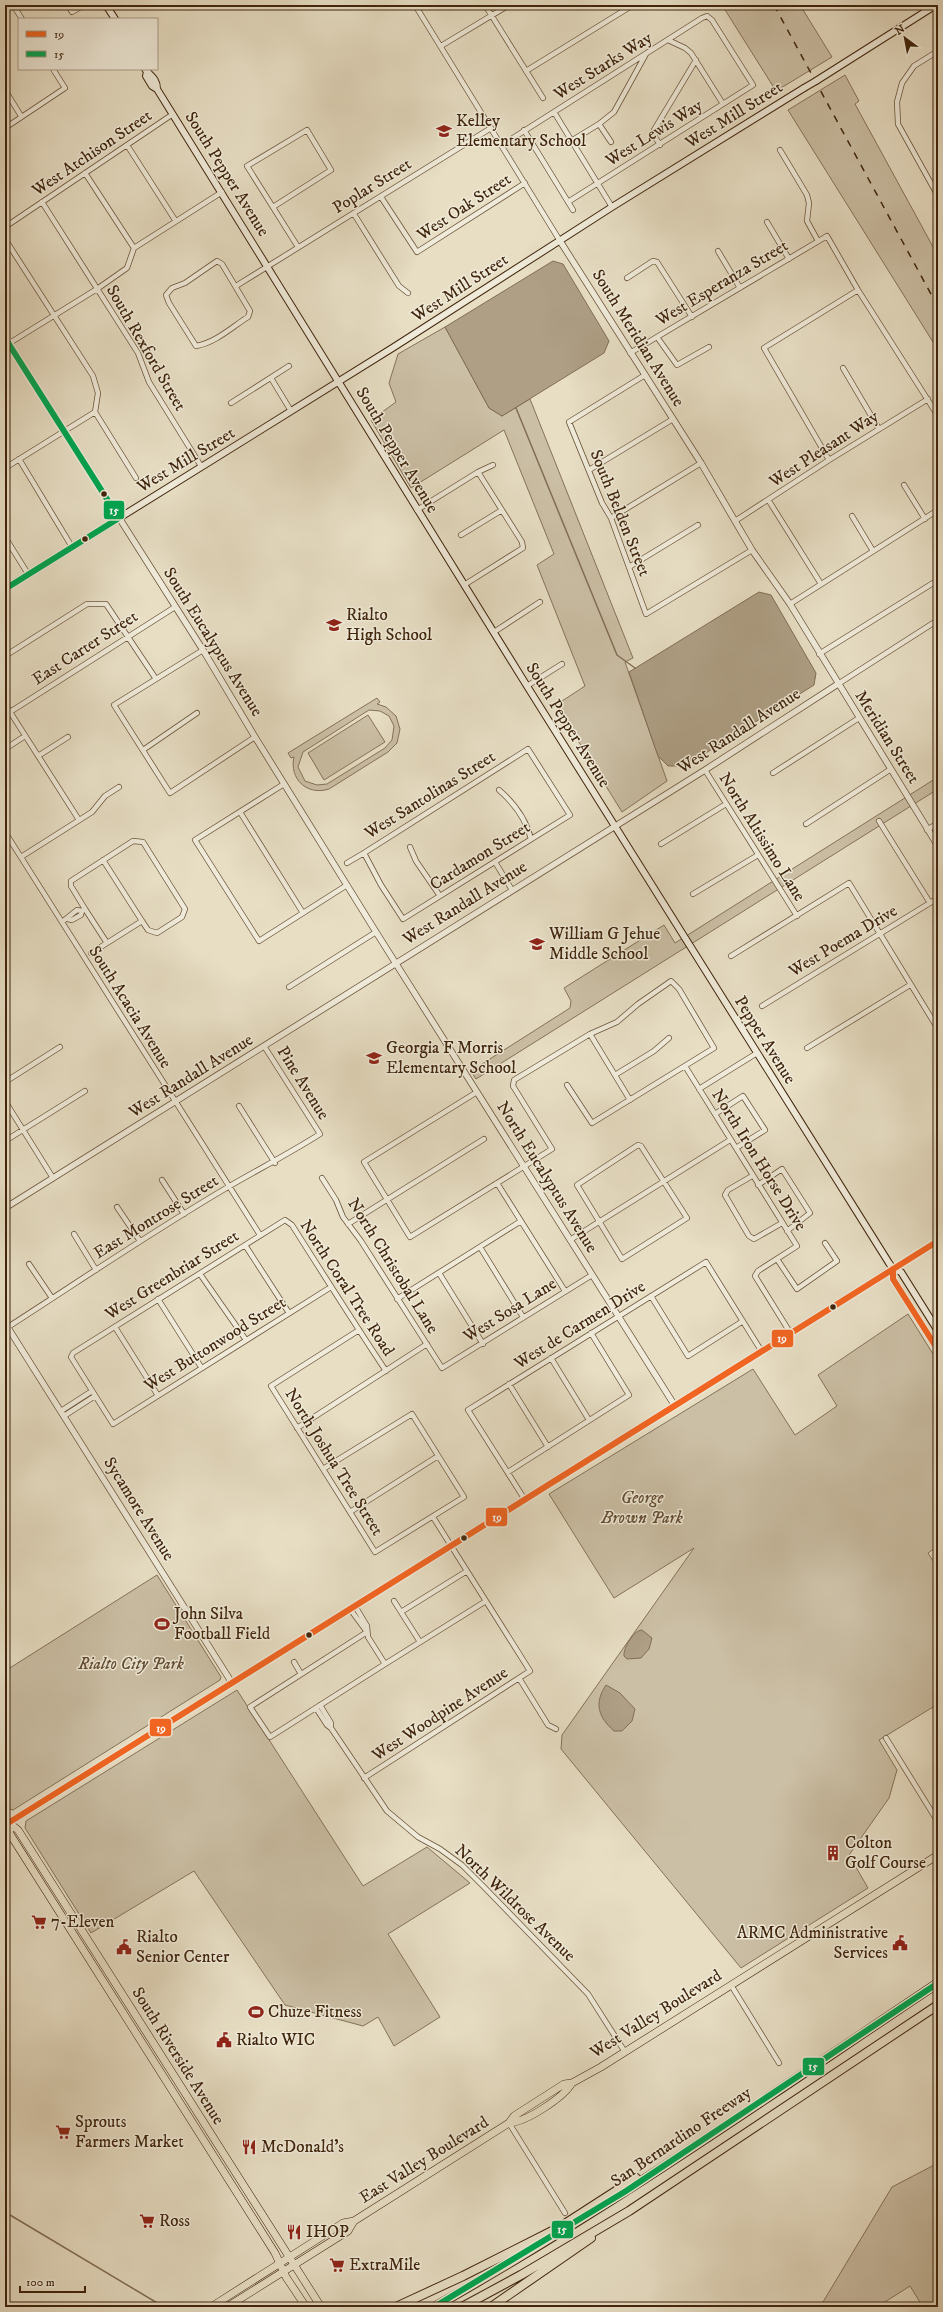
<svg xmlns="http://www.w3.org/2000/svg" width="943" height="2312" font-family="'IM FELL DW Pica',serif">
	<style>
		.green { fill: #cbbfa5; stroke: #867258; fill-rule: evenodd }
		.water { fill: #ae9f85; stroke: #826e55 }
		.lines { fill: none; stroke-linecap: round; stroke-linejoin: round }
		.stream { stroke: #826e55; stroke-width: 1.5 }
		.minor-casing { stroke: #6a533a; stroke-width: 6 }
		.tertiary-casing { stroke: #6a533a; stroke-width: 7 }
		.secondary-casing { stroke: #40250c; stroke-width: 8 }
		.primary-casing { stroke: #40250c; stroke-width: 8 }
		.motorway-casing { stroke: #40250c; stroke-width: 10 }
		.minor { stroke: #efead9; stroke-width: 4.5 }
		.tertiary { stroke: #efead9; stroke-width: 5.5 }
		.secondary { stroke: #efead9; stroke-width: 6 }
		.primary { stroke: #e7dec4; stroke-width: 7 }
		.motorway { stroke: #e7dec4; stroke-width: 8 }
		.rail { stroke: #40250c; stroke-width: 1.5; stroke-dasharray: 7 7; stroke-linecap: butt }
		.secondary-bridge-casing { stroke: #40250c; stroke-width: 8; stroke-linecap: butt }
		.secondary-bridge { stroke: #efead9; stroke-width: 6 }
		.bus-1-casing { stroke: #efead9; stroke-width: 9 }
		.bus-2-casing { stroke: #efead9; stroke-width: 9 }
		.bus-1 { stroke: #f26522; stroke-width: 6 }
		.bus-2 { stroke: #00a651; stroke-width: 6 }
		.bus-dot { fill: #40250c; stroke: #efead9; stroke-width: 1.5 }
		.labels { text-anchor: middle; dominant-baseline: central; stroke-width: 3; stroke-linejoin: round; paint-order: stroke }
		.street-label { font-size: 17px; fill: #40250c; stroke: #efead9 }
		.poi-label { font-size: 17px; fill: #40250c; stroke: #efead9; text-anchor: start }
		.park-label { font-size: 17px; font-style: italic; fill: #634c32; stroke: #efead9 }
		.line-badge { stroke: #efead9; stroke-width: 1.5 }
		.badge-label { font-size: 11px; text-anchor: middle; font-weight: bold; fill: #fff }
	</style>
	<rect width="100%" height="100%" fill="#e7dec4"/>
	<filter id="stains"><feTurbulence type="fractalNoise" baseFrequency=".005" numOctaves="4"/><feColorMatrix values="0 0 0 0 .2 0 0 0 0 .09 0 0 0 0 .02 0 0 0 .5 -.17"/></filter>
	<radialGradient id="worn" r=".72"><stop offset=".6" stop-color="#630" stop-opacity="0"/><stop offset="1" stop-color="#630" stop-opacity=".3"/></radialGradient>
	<path class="green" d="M 722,5 L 800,5 L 832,57 L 776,91 Z
		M 845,75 L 859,101 L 855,104 L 938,256 L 938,350 L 788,110 Z
		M 445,327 L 489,408 L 502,416 L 530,399 L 633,658 L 625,662 L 667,781 L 622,812 L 556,705 L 585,686 L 537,565 L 554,554 L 504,430 L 411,488 L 371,420 L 396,402 L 389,383 L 398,354 Z
		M 377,698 L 380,702 L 377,704 L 386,707 L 396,716 L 400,729 L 397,743 L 388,752 L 329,789 C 307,796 289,779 294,757 L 291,758 L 288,753 ZM 369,710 L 380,711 L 389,716 L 394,726 L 392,740 L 385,748 L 327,784 L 317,785 L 305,781 L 298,767 L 303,752 Z
		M 368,715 L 385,742 L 324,780 L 308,753 Z
		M 938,777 L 938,789 L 476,1079 L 471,1071 L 570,1008 L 571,1001 L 564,988 L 664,925 L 675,943 Z
		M 908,1314 L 938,1362 L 938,1546 L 928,1553 L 938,1569 L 938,1704 L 879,1740 L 897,1770 L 889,1798 L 849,1855 L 868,1888 L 741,1968 L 561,1749 L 562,1735 L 694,1548 L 614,1598 L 549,1494 L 753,1369 L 795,1435 L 837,1406 L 818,1375 Z
		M 157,1575 L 221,1677 L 220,1680 L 13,1810 L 9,1809 L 5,1802 L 5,1671 Z
		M 237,1690 L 363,1886 L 427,1847 L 470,1883 L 388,1934 L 440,2017 L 394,2046 L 378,2017 L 363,2026 L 285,2005 L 194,1871 L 91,1933 L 25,1828 L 26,1821 Z
		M 938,2163 L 938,2307 L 923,2307 L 910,2286 L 877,2307 L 820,2307 L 892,2187 Z"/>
	<path class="water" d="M 553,261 L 563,264 L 609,341 L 604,353 L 502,416 L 489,408 L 445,327 Z
		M 759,592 L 771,595 L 816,673 L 814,685 L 685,766 L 668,766 L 658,756 L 629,672 Z
		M 642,1630 L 652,1638 L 649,1649 L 641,1658 L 627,1659 L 624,1656 C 623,1648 634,1630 642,1630 Z
		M 606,1685 L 620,1693 L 635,1709 L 632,1721 L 622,1731 L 614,1731 C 598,1717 594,1703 606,1685 Z"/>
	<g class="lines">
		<path class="stream" d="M 516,408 L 617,655 L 635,668
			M 5,2212 L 164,2307"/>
		<g class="minor-casing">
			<path id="minor" d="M 13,5 L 22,19
				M 68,5 L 72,12 L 84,5
				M 415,5 L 560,241
				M 485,5 L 543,98
				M 668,40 L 685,48 L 691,53 L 723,104
				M 441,46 L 509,5
				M 938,51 L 914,66 L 902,83 L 897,102 L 898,124 L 938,196
				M 526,71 L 633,5
				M 5,90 L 21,116
				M 554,112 L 612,207
				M 599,124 L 611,142
				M 5,128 L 65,88 L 53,69
				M 524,130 L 573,210
				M 513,138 L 702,18 L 707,16 L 712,20 L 753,85 L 568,202
				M 571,141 L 599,124 L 614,112 L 646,54
				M 127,145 L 175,220
				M 660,145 L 655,137 L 654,130 L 696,60
				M 780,150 L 807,195 L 809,203 L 807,221 L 818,241
				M 85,173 L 134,248
				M 381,197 L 417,252 L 525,183
				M 42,202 L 138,353 L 149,382 L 201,466
				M 273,207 L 331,170 L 307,130 L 247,166 L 298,247
				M 354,214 L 399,286 L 408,293
				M 767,222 L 789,259
				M 5,227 L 173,114
				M 5,239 L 93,376 L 98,393 L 95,412
				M 718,251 L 740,288
				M 217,261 L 222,264 L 250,311 L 248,317 C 232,327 215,343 196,346 L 169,303 L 166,295 L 172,288 L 185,283 Z
				M 627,278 L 653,261 L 657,262 L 692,317
				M 236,286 L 491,128
				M 657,337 L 677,365 L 709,347
				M 8,344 L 97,289 L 127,268 L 134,248 L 222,192
				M 630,353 L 827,236 L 858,290 L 938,416
				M 843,368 L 879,429
				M 645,375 L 569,422 L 602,503 L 611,518 L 646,614 L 752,550
				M 271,378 L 291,411
				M 231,403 L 289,366
				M 95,412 L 136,478
				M 19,459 L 72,547
				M 829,460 L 764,348 L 858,290
				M 5,468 L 95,412
				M 589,470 L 673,419
				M 904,485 L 925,519
				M 769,501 L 821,584
				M 417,510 L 478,472 L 493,465
				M 852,516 L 873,551
				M 611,518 L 701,463
				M 735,521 L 829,460 L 928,399
				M 461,535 L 502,510
				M 5,537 L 28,574
				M 629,567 L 698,525
				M 464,585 L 523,548 L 522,542 L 478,472
				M 790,604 L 938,510
				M 494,632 L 540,602
				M 203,650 L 114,705 L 170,793 L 255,737
				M 819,654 L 938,580
				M 5,656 L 87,604 L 106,604 L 156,679
				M 838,684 L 938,620
				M 527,686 L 562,664
				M 5,704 L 79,820
				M 10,712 L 175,607
				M 5,749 L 25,736
				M 143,750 L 197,713
				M 38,756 L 68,737
				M 705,770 L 797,916
				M 773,773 L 859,718
				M 284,784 L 195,840 L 259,941 L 347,885
				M 499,790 C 514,803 526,819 531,839
				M 240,812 L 303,913
				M 879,821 L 930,903
				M 806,824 L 891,769
				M 927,830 L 938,823
				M 5,832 L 260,1235
				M 661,844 L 726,804
				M 410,847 L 416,861 L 440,896
				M 21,857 L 92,812 L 105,796 L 119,787
				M 103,860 L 142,921
				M 495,862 L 512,890
				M 347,863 L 364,853 L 528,749 L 570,815 L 403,919 L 381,885 L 364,853
				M 693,894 L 758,855
				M 68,919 L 72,920 L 81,915 L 82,911
				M 62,922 L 77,910 L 82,911 L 85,909 L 107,943 L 142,921 L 148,930 L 157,933 L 182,917 L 185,909 L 143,842 L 133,841 L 71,881 L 71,886 L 85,909
				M 91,953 L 107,943
				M 731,956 L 849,883 L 938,1029
				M 289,987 L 376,932
				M 762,1006 L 938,898
				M 590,1034 L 630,1100
				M 807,1048 L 910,985
				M 685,1066 L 797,1246 L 758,1271 L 755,1276 L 791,1334
				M 615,1075 L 654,1051 L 669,1038
				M 5,1082 L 60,1047
				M 699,1089 L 757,1053
				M 477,1092 L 364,1162 L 410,1237 L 552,1149 L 513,1086 L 514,1080 L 590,1034 L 617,1022 L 638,1004 L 671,981 L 679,989 L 714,1048 L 592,1123 L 567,1085
				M 5,1101 L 53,1178
				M 239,1106 L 275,1163
				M 715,1114 L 743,1096 L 765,1130 L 736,1148
				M 5,1141 L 85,1091
				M 638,1145 L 641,1146 L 687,1218 L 622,1259 L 577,1185 Z
				M 752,1176 L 728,1190 L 725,1195 L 749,1236 L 754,1239 L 782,1223
				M 322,1178 L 336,1200 L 343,1217 L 361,1241 L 442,1368 L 592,1275
				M 162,1180 L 184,1214
				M 497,1183 L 565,1291
				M 758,1185 L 782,1169 L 810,1213 L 787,1231
				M 117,1207 L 140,1241
				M 348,1224 L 484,1139
				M 74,1234 L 96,1270
				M 570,1240 L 730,1140
				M 245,1245 L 289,1313
				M 480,1247 L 523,1317
				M 777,1259 L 797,1289 L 837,1261 L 825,1243
				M 29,1264 L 52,1298
				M 439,1273 L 483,1344
				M 200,1274 L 246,1340
				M 331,1287 L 113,1424 L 71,1357 L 73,1353 L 285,1220 L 292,1225 C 323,1274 354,1323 386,1371
				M 651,1296 L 688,1356 L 743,1321
				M 158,1299 L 201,1367
				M 397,1299 L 521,1221
				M 8,1327 C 81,1280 153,1231 228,1187 C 259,1169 290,1153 320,1134 L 264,1046
				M 115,1327 L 157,1394
				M 551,1358 L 589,1420
				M 509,1384 L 548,1447
				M 61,1411 L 92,1391
				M 64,1416 L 95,1396
				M 297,1428 L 427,1344
				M 323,1469 L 412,1414 L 464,1497 L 375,1552 L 271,1386 L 359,1330
				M 508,1472 L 629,1395 L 591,1333
				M 525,1500 L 468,1410 L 706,1262 L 762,1352
				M 350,1512 L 438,1456
				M 394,1601 L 420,1642
				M 355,1606 L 367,1626 L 368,1637 L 385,1664 L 486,1601
				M 350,1609 L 367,1632
				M 401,1612 L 467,1571
				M 367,1632 L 250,1707 L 270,1737 L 385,1664
				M 294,1662 L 301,1674
				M 519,1678 L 548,1725 L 556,1729
				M 316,1708 L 327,1725 L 331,1728 L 331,1723 L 320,1705
				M 331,1728 L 387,1811 L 418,1837 L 440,1849 L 462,1865 L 484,1887 L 588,1994 L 625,2052
				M 886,1738 L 938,1822
				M 364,1778 L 530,1671 L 433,1517
				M 731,1985 L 779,2063
				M 509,2123 L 565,2213"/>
		</g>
		<g class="tertiary-casing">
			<path id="tertiary" d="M 560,241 L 701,463 L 752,550 L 790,604 L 938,846
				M 5,338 L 203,650 L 255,737 L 376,932 L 675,1406
				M 5,1208 L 705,770 L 838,684
				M 893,1269 L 938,1241
				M 5,1323 L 232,1683"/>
		</g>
		<g class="secondary-casing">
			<path id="secondary" d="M 106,5 L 115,19
				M 145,69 C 150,76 157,78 157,89
				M 147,72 L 146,76 L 152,86 L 157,89 L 527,686 L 889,1263 L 893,1269 L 893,1279 L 938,1350
				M 816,81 L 936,5
				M 5,589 L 394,347 L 612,207 L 804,88
				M 893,1269 L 901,1272 L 938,1331
				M 5,1825 L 893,1269"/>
		</g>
		<g class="primary-casing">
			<path id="primary" d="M 5,1817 L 9,1823 L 18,1830 L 321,2307
				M 9,1823 L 10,1834 L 275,2253 L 286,2277 L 306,2307
				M 509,2123 C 526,2122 563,2098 572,2083
				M 211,2307 L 343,2223 L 354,2221 L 509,2123 L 514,2116 L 564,2084 L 572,2083 L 601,2067 L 938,1855
				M 227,2307 L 348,2231 L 354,2221"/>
		</g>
		<g class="motorway-casing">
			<path id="motorway" d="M 396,2307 L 463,2276 L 560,2227 L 636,2178
				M 434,2307 C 608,2209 772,2094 938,1983
				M 462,2307 L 521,2275 L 629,2211 L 938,2005
				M 491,2307 L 591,2238"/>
		</g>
		<use href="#minor" class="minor"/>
		<use href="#tertiary" class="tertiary"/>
		<use href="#secondary" class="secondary"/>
		<use href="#primary" class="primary"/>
		<use href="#motorway" class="motorway"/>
		<path class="rail" d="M 774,5 L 938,307"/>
		<g class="secondary-bridge-casing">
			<path id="secondary-bridge" d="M 804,88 L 816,81"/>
		</g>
		<use href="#secondary-bridge" class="secondary-bridge"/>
		<g class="bus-1-casing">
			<path id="bus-1" d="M 893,1269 L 893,1279 L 938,1350
				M 5,1825 L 938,1241"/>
		</g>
		<g class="bus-2-casing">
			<path id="bus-2" d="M 5,338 L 119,518 L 5,589
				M 434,2307 L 626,2191 L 938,1983"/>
		</g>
		<use href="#bus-1" class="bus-1"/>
		<use href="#bus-2" class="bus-2"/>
	</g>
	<defs>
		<g id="school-bare" transform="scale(1.2)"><path d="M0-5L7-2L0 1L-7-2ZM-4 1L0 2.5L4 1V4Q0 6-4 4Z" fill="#8f2418" stroke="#efead9" stroke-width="2.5" paint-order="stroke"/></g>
		<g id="stadium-bare" transform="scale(1.2)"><path d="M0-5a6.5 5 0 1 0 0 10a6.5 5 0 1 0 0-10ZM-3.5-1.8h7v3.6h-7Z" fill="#8f2418" stroke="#efead9" stroke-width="2.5" paint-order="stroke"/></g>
		<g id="building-bare" transform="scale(1.2)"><path d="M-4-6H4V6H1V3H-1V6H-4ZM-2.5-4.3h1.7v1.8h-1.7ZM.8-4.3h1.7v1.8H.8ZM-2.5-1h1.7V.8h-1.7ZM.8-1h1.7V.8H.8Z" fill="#8f2418" stroke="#efead9" stroke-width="2.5" paint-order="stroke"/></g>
		<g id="supermarket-bare" transform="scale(1.2)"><path d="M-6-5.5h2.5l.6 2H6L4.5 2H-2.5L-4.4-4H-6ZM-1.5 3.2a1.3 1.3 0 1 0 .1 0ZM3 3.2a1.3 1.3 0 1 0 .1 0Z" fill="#8f2418" stroke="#efead9" stroke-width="2.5" paint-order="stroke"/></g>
		<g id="civic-bare" transform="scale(1.2)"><path d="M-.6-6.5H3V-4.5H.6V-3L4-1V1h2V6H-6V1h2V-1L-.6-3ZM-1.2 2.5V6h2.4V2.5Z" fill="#8f2418" stroke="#efead9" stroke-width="2.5" paint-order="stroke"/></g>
		<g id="restaurant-bare" transform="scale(1.2)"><path d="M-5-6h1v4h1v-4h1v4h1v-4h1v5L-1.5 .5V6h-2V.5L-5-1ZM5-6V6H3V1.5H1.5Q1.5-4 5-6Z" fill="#8f2418" stroke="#efead9" stroke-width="2.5" paint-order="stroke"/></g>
	</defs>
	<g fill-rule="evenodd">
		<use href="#school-bare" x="444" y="131"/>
		<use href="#school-bare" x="334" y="625"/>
		<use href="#school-bare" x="537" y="944"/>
		<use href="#school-bare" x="374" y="1058"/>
		<use href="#stadium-bare" x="162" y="1624"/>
		<use href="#building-bare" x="833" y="1853"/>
		<use href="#supermarket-bare" x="39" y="1922"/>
		<use href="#civic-bare" x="900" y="1943"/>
		<use href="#civic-bare" x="124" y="1947"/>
		<use href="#stadium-bare" x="256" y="2012"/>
		<use href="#civic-bare" x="224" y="2040"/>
		<use href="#supermarket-bare" x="63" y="2132"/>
		<use href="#restaurant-bare" x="249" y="2147"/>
		<use href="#supermarket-bare" x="147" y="2221"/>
		<use href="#restaurant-bare" x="294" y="2232"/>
		<use href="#supermarket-bare" x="337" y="2265"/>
	</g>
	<g class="bus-dot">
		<circle cx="104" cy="494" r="3.5"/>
		<circle cx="85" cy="539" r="3.5"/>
		<circle cx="833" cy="1307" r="3.5"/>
		<circle cx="464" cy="1538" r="3.5"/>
		<circle cx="309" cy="1635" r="3.5"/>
	</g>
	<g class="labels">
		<g class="street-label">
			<text transform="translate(603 66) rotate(-32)">West Starks Way</text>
			<text transform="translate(734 115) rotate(-32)">West Mill Street</text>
			<text transform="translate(654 133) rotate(-32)">West Lewis Way</text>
			<text transform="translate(92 153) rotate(-34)">West Atchison Street</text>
			<text transform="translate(227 174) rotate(58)">South Pepper Avenue</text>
			<text transform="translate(372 186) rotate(-32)">Poplar Street</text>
			<text transform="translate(464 207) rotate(-33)">West Oak Street</text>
			<text transform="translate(722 283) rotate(-31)">West Esperanza Street</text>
			<text transform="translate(460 288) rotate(-33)">West Mill Street</text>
			<text transform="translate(638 338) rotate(58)">South Meridian Avenue</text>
			<text transform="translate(146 348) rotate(60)">South Rexford Street</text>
			<text transform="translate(824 449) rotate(-33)">West Pleasant Way</text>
			<text transform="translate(397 450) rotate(59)">South Pepper Avenue</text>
			<text transform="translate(186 460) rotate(-31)">West Mill Street</text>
			<text transform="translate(620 513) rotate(68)">South Belden Street</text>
			<text transform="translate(213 642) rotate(58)">South Eucalyptus Avenue</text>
			<text transform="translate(85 648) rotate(-33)">East Carter Street</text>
			<text transform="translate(568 725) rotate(58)">South Pepper Avenue</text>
			<text transform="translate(739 731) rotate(-33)">West Randall Avenue</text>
			<text transform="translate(887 737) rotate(58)">Meridian Street</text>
			<text transform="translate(430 795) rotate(-32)">West Santolinas Street</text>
			<text transform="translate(762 837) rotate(58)">North Altissimo Lane</text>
			<text transform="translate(480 856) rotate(-32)">Cardamon Street</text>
			<text transform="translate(465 903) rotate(-32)">West Randall Avenue</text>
			<text transform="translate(843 941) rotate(-31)">West Poema Drive</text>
			<text transform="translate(130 1007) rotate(58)">South Acacia Avenue</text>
			<text transform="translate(765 1040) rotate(58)">Pepper Avenue</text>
			<text transform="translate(191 1076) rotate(-32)">West Randall Avenue</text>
			<text transform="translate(303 1083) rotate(58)">Pine Avenue</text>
			<text transform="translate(759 1160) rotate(58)">North Iron Horse Drive</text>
			<text transform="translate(547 1177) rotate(58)">North Eucalyptus Avenue</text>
			<text transform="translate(156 1217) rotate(-32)">East Montrose Street</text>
			<text transform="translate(393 1266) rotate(58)">North Christobal Lane</text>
			<text transform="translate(172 1275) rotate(-32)">West Greenbriar Street</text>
			<text transform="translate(347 1288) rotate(57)">North Coral Tree Road</text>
			<text transform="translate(510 1310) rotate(-32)">West Sosa Lane</text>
			<text transform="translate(580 1325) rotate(-32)">West de Carmen Drive</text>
			<text transform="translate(215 1344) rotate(-32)">West Buttonwood Street</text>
			<text transform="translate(334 1462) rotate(58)">North Joshua Tree Street</text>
			<text transform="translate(139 1509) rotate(58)">Sycamore Avenue</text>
			<text transform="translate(440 1714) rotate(-33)">West Woodpine Avenue</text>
			<text transform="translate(515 1903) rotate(44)">North Wildrose Avenue</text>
			<text transform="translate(656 2014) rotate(-32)">West Valley Boulevard</text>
			<text transform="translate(178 2056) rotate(58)">South Riverside Avenue</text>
			<text transform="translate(681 2137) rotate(-34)">San Bernardino Freeway</text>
			<text transform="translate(424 2160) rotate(-32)">East Valley Boulevard</text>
		</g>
		<g class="poi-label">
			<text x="456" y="121">Kelley<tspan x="456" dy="20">Elementary School</tspan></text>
			<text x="346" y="615">Rialto<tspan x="346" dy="20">High School</tspan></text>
			<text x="549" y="934">William G Jehue<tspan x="549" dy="20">Middle School</tspan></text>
			<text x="386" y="1048">Georgia F Morris<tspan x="386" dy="20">Elementary School</tspan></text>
			<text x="174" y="1614">John Silva<tspan x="174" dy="20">Football Field</tspan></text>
			<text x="845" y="1843">Colton<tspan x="845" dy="20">Golf Course</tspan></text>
			<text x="51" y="1922">7-Eleven</text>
			<text x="888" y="1933" text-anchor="end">ARMC Administrative<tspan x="888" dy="20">Services</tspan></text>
			<text x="136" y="1937">Rialto<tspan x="136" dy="20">Senior Center</tspan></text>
			<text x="268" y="2012">Chuze Fitness</text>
			<text x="236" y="2040">Rialto WIC</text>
			<text x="75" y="2122">Sprouts<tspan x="75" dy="20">Farmers Market</tspan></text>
			<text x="261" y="2147">McDonald's</text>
			<text x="159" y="2221">Ross</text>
			<text x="306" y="2232">IHOP</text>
			<text x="349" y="2265">ExtraMile</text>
		</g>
		<g class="park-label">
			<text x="642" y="1498">George<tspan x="642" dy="20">Brown Park</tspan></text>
			<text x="131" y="1664">Rialto City Park</text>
		</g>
	</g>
	<g class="line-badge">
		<rect x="103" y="500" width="22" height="20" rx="4" fill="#00a651"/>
		<rect x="771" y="1329" width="23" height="19" rx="4" fill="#f26522"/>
		<rect x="485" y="1507" width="23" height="20" rx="4" fill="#f26522"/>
		<rect x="149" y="1718" width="23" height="19" rx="4" fill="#f26522"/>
		<rect x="802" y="2057" width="23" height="19" rx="4" fill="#00a651"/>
		<rect x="551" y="2220" width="23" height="19" rx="4" fill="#00a651"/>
	</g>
	<g class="badge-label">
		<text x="114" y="514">15</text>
		<text x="782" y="1342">19</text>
		<text x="497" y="1521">19</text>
		<text x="161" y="1732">19</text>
		<text x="813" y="2070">15</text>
		<text x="562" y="2233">15</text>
	</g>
	<rect width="943" height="2312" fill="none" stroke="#e7dec4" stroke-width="20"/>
	<rect x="6" y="6" width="931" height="2300" fill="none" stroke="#40250c" stroke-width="2"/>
	<rect x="10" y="10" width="923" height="2292" fill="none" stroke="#40250c"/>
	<rect x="18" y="18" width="140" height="52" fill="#efead9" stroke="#a99b87"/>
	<rect x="26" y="31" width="20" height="6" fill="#f26522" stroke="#a99b87"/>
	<text x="54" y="38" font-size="12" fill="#40250c">19</text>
	<rect x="26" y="51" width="20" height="6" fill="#00a651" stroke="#a99b87"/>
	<text x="54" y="58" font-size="12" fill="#40250c">15</text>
	<g transform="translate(905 38) rotate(328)" stroke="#efead9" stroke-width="3" paint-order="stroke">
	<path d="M0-3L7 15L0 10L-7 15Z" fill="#40250c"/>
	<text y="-6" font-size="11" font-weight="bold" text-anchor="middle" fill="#40250c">N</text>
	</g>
	<path d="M20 2286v6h65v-6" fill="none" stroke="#40250c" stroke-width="2"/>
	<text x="26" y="2286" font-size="12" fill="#40250c" stroke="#efead9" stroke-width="3" paint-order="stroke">100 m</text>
	<rect width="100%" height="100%" filter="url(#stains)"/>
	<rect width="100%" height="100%" fill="url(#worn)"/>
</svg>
